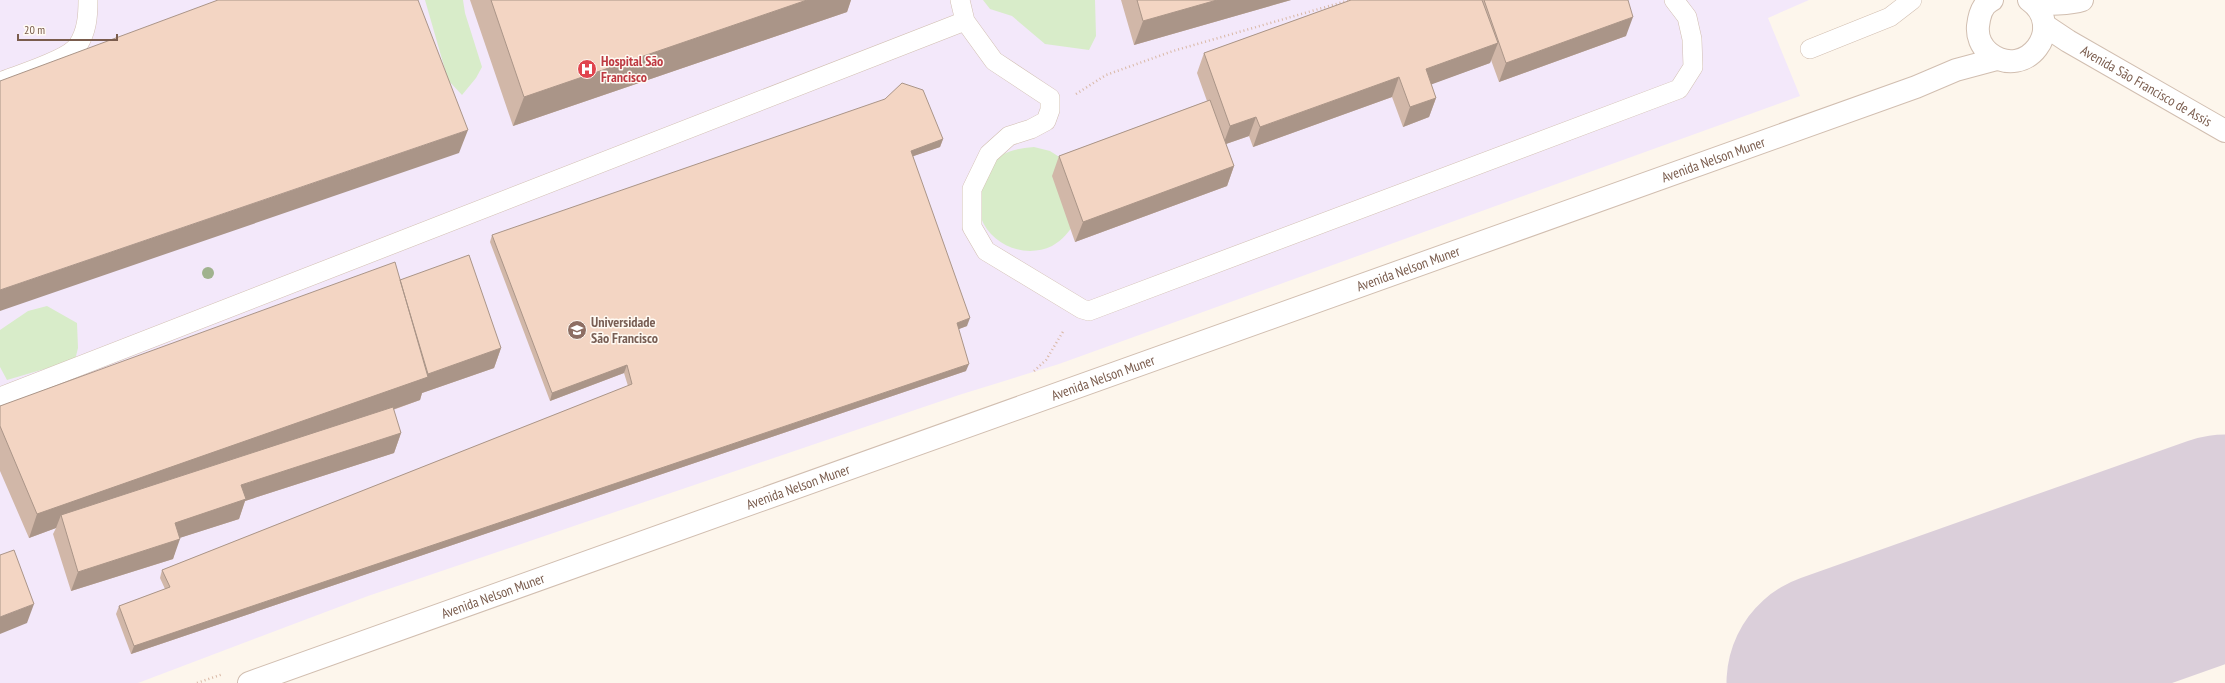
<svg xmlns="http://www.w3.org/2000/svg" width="2225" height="683" font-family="'PT Sans Narrow',sans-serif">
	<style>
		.education { fill: #f3e8fa }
		.green { fill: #d8ecc9 }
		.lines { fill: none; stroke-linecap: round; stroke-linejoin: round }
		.runway { stroke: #dbcfda; stroke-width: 223 }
		.service-casing { stroke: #d1beb0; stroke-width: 20 }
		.minor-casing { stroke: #d1beb0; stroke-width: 24 }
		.tertiary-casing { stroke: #d1beb0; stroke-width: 24 }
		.path { stroke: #d9b8a5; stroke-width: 2.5; stroke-dasharray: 1 3; stroke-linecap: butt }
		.service { stroke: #fff; stroke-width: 19 }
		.minor { stroke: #fff; stroke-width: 22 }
		.tertiary { stroke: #fff; stroke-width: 22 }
		.tree { fill: #a0b28e }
		.wall { fill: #d1b7a8 }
		.shaded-wall { fill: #aa9588 }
		.building { fill: #f3d5c3; stroke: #aa9588 }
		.labels { text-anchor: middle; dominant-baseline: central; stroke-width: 3; stroke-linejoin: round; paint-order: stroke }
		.health-label { font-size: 14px; font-weight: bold; fill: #be3a42; stroke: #fffaf3; text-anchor: start }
		.street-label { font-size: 14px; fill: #7a5c4d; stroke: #fffaf3 }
		.education-label { font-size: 14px; font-weight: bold; fill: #785e54; stroke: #fffaf3; text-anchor: start }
	</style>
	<rect width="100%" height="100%" fill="#fdf6ec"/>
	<path class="education" d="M 0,0 L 1809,0 L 1768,18 L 1800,96 L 1059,364 L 959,395 L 368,596 L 138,683 L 0,683 Z"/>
	<path class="green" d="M 425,0 L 463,0 L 465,13 L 482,67 L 476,78 L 462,95 L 448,80 Z
		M 983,0 L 1095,0 L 1096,36 L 1089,50 L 1045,44 L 1012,16 L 990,9 Z
		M 1034,147 L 1050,151 L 1064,160 L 1076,222 C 1069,231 1063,240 1052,246 C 1025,259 991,245 981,218 C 978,212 980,203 980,196 C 980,162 1002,149 1034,147 Z
		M 47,306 L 77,323 L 78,348 L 75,360 L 7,380 L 0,367 L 0,330 L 28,311 Z"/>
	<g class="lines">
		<path class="runway" d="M 1838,683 L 2225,546"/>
		<g class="service-casing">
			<path id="service" d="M 960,0 L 965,21 L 994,61 L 1050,98 L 1050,110 L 1046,121 L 1031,129 L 1009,136 L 989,154 L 972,189 L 972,227 L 986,251 L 1082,309 L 1089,311 L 1679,89 L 1693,67 L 1692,39 L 1687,17 L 1674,0
				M 1810,49 L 1890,17 L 1912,0
				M 0,82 C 17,75 69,60 78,45 C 87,31 88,16 88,0
				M 0,397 L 965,21"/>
		</g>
		<g class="minor-casing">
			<g id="minor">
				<path d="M 2037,6 C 2052,2 2067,5 2082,0"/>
				<path id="s1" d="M 249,683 L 1916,87 L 1956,70 L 1997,59"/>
			</g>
		</g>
		<g class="tertiary-casing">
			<g id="tertiary">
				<path d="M 1992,0 C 1982,4 1979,17 1978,26 C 1977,36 1981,46 1989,53 C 2026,82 2067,27 2029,0"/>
				<path id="s2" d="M 2044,25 L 2068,41 L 2225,131"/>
			</g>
		</g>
		<path class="path" d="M 1076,94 L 1106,75 L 1173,51 L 1350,0
			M 1034,371 L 1046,360 L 1064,330
			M 197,683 L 223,674"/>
		<use href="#service" class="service"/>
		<use href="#minor" class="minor"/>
		<use href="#tertiary" class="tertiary"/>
	</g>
	<circle class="tree" cx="208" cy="273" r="6"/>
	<path class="wall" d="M 470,0 L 851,0 L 847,12 L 513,126 Z
		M 1121,0 L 1291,0 L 1134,45 Z
		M 1351,0 L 1628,0 L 1626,36 L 1499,82 L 1491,60 L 1490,63 L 1431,84 L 1436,98 L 1429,117 L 1403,127 L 1392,97 L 1253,147 L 1249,136 L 1226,144 L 1234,166 L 1227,186 L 1075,242 L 1052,176 L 1059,156 L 1207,101 L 1197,73 L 1204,53 Z
		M 943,139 L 940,147 L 913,156 L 967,326 L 958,329 L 966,371 L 131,654 L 116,614 L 119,606 L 165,589 L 160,578 L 162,570 L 628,386 L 624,373 L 550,401 L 490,242 L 492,235 Z
		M 400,280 L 501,348 L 494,368 L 422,393 L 420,400 L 393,410 L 401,433 L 394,453 L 245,501 L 239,519 L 179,538 L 173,559 L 71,591 L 53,534 L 56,528 L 29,538 L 0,471 L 0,406 Z"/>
	<path class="shaded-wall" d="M 807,0 L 851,0 L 847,12 L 513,126 L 524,97 Z
		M 1217,0 L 1291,0 L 1134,45 L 1143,21 Z
		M 1633,17 L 1626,36 L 1499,82 L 1506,63 Z
		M 1498,43 L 1490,63 L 1419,89 L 1426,69 Z
		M 1399,77 L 1392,97 L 1253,147 L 1260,127 Z
		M 1436,98 L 1429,117 L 1403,127 L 1410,107 Z
		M 1256,117 L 1249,136 L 1223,145 L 1230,126 Z
		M 468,130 L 459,153 L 0,311 L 0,290 Z
		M 943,139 L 940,147 L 908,158 L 911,151 Z
		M 1234,166 L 1227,186 L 1075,242 L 1083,222 Z
		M 970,318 L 967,326 L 954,331 L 957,323 Z
		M 501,348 L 494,368 L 422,393 L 420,400 L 64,525 L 61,515 L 56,528 L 29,538 L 37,514 Z
		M 969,364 L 966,371 L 131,654 L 134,646 Z
		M 627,365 L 624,373 L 550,401 L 552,393 Z
		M 401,433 L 394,453 L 245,501 L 239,519 L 167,542 L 175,523 L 241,485 Z
		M 180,539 L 173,559 L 71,591 L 78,572 Z
		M 34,604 L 27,623 L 0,634 L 0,617 Z"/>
	<path class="building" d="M 218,0 L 418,0 L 468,130 L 0,290 L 0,81 Z
		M 491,0 L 807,0 L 524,97 Z
		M 1137,0 L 1217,0 L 1143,21 Z
		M 1351,0 L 1482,0 L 1498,43 L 1426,69 L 1436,98 L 1410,107 L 1399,77 L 1260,127 L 1256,117 L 1230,126 L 1204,53 Z
		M 1484,0 L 1628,0 L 1633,17 L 1506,63 Z
		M 902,83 L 923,90 L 943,139 L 911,151 L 970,318 L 957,323 L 969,364 L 134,646 L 119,606 L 170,587 L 162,570 L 632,384 L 627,365 L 552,393 L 492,235 L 885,99 Z
		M 1210,100 L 1234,166 L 1083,222 L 1059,156 Z
		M 469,255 L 501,348 L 428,374 L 400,280 Z
		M 395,262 L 428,377 L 37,514 L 0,426 L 0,406 Z
		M 393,407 L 401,433 L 241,485 L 246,499 L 175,523 L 180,539 L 78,572 L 61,515 Z
		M 14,550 L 34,604 L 0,617 L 0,555 Z"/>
	<defs>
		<g id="hospital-disc" transform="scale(1)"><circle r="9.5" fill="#e0444e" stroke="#fffaf3"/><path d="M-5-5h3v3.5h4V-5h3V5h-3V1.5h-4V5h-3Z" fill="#fff"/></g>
		<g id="university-disc" transform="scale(1)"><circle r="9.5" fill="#8d6e63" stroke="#fffaf3"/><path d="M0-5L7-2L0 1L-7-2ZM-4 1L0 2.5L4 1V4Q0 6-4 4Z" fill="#fff"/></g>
	</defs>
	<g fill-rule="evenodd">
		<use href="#hospital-disc" x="587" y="69"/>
		<use href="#university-disc" x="577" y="330"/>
	</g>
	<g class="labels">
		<g class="health-label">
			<text x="601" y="61">Hospital São<tspan x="601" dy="16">Francisco</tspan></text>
		</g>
		<g class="street-label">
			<text stroke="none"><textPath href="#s2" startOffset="119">Avenida São Francisco de Assis</textPath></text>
			<text stroke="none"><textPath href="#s1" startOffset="1555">Avenida Nelson Muner</textPath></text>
			<text stroke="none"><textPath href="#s1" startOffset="1231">Avenida Nelson Muner</textPath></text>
			<text stroke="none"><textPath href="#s1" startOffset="907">Avenida Nelson Muner</textPath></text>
			<text stroke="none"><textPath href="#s1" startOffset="583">Avenida Nelson Muner</textPath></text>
			<text stroke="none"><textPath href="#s1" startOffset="259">Avenida Nelson Muner</textPath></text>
		</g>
		<g class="education-label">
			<text x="591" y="322">Universidade<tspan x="591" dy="16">São Francisco</tspan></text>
		</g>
	</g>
	<path d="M18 34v6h99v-6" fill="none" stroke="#7a5c4d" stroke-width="2"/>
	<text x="24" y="34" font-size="12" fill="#7a5c4d" stroke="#fffaf3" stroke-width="3" paint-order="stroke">20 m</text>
</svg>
